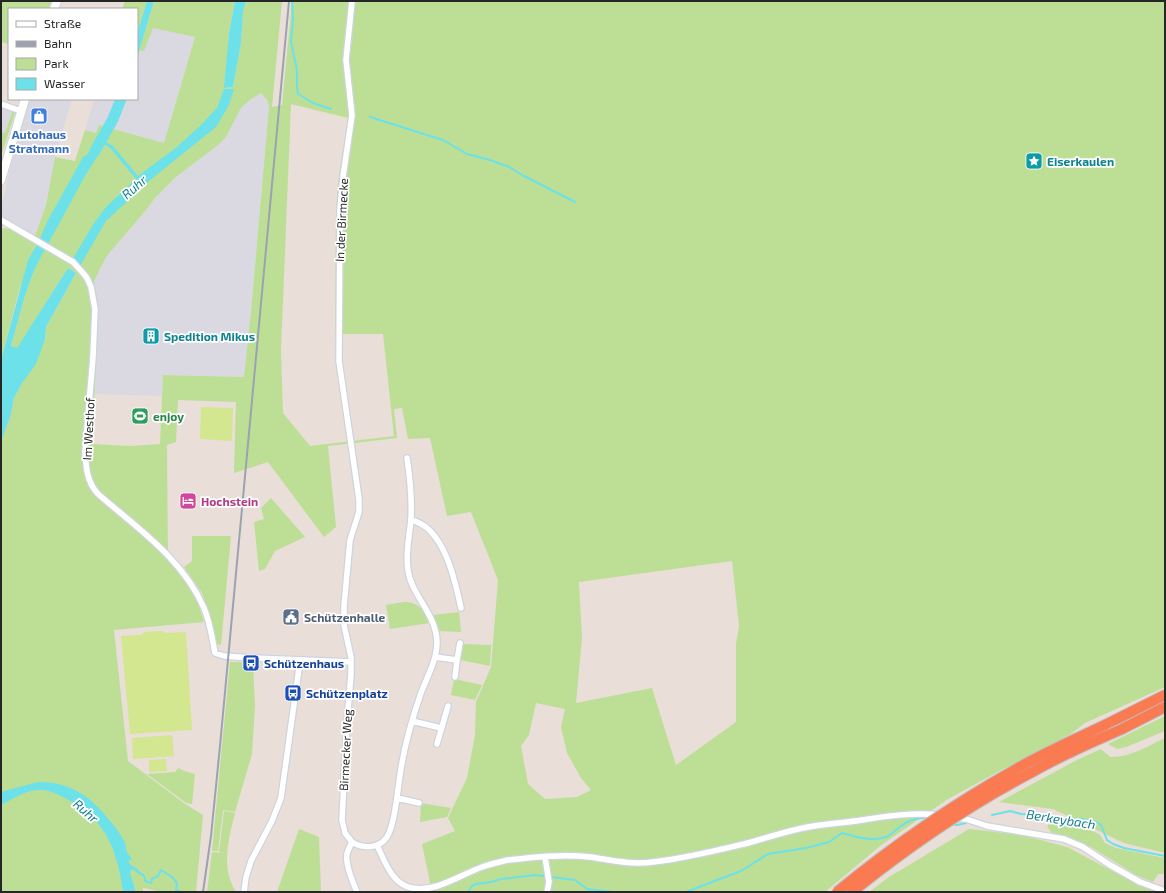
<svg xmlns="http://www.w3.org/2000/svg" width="1166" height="893" font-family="'Exo 2',sans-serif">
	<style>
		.industrial { fill: #dad9e1 }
		.green { fill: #bcdf95; fill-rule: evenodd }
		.pitch { fill: #d2e790 }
		.water { fill: #6ce1ea }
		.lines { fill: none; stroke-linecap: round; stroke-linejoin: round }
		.stream { stroke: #6ce1ea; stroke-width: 2 }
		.river { stroke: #6ce1ea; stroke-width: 11 }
		.minor-casing { stroke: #cdd4e0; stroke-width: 8 }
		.secondary-casing { stroke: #cdd4e0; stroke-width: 10 }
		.motorway-casing { stroke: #bebebe; stroke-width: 12 }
		.minor { stroke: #fff; stroke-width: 5.5 }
		.secondary { stroke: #fff; stroke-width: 8 }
		.motorway { stroke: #fa7b52; stroke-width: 10 }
		.rail { stroke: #9ba2b1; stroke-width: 2 }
		.motorway-bridge-casing { stroke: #bebebe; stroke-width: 12; stroke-linecap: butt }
		.motorway-bridge { stroke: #fa7b52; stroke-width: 10 }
		.labels { text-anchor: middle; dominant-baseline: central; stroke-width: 3.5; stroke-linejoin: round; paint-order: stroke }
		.shop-label { font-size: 12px; font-weight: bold; fill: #366cbe; stroke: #fff }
		.culture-label { font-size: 12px; font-weight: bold; fill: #0d838f; stroke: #fff; text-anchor: start }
		.street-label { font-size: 12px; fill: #262626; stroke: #fff }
		.leisure-label { font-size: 12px; font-weight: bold; fill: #27864d; stroke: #fff; text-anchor: start }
		.hotel-label { font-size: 12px; font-weight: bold; fill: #b23c85; stroke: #fff; text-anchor: start }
		.service-label { font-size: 12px; font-weight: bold; fill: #4e5e75; stroke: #fff; text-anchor: start }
		.transit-label { font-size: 12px; font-weight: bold; fill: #164399; stroke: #fff; text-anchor: start }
		.water-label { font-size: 13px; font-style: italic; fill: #107d91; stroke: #fff }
	</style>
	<rect width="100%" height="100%" fill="#e9ded8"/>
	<path class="industrial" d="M 153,28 L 195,37 L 164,143 L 99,125 L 96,134 L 85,130 L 94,99 L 137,99 L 137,58 L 139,50 L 144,50 Z
		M 261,93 L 268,101 L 269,107 L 251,312 L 244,377 L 163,375 L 162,396 L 95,394 L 97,351 L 98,303 L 94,281 L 106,257 L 146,210 L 155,198 L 176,177 L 226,137 L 241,108 L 251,99 Z
		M 28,99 L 72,99 L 55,157 L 46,205 L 35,236 L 3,218 L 1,214 L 1,208 L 23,111 Z
		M 1,105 L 13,109 L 5,133 L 1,132 Z"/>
	<path class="green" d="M 1,1 L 53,1 L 51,9 L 9,9 L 9,44 L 1,42 Z
		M 125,1 L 147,1 L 137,34 L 137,9 L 122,9 Z
		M 154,1 L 235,1 L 229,33 L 225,88 L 233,87 L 241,43 L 243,12 L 246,1 L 282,1 L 272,107 L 282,105 L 292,1 L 1165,1 L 1165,687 L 1085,723 L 1069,735 L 1027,758 L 1003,769 L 948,799 L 880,846 L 825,892 L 432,892 L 422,844 L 455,831 L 448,818 L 467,778 L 475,735 L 476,702 L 491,667 L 498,580 L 471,512 L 447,516 L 430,438 L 408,439 L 402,408 L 394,409 L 397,438 L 328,446 L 336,527 L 324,537 L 268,462 L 234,473 L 236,402 L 178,400 L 176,442 L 167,445 L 168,561 L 185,580 L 198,603 L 204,622 L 114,630 L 128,761 L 185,804 L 203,815 L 196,892 L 162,892 L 143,888 L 143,892 L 136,892 L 134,886 L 122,883 L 123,892 L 1,892 L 1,442 L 11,414 L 14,398 L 45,339 L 46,327 L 76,273 L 68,268 L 17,349 L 11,346 C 19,317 26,286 39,259 C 41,255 44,251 46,248 L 20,287 L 1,360 L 1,228 C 16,228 37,241 50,248 L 35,236 L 46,205 L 55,157 L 75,161 L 85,130 L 96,133 L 99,125 L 164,143 L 195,37 L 153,28 L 144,51 L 139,50 ZM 261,93 L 268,101 L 269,107 L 251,312 L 244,377 L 163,375 L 160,444 L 130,446 L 92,444 L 97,351 L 98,303 L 94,281 L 106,257 L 146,210 L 155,198 L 176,177 L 218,145 L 226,137 L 241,108 L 251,99 ZM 291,104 L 348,118 L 338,182 L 336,213 L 335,334 L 383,334 L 394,436 L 310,446 L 283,413 L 281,350 ZM 732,561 L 739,626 L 736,644 L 736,722 L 676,765 L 652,688 L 576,703 L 582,638 L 579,582 ZM 536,703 L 565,709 L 561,727 L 567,753 L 581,778 L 591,790 L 577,797 L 545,799 L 528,784 L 521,746 L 529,735 Z
		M 13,109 L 15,113 L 1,156 L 1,132 L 5,133 Z
		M 271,498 L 305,537 L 275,551 L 265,569 L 259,571 L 254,522 L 264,519 L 261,508 Z
		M 192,536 L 231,536 L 221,645 L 217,644 L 212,622 L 202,593 L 184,567 L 192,561 Z
		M 404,602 C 419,602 425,611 430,623 L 390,629 L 386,605 Z
		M 459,612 L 461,632 L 439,631 L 433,615 Z
		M 463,644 L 491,645 L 490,666 L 460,660 Z
		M 230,662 L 246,662 L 245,666 L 253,667 L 255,705 L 252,754 L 235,812 L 223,810 L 218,851 L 212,851 Z
		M 454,679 L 482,685 L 475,700 L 451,695 Z
		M 1165,716 L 1165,731 L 1126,747 L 1117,749 L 1108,744 Z
		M 1165,738 L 1165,853 L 1124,843 L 1053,809 L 999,802 L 1077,760 L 1101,749 L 1110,757 C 1129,758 1148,746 1165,738 Z
		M 178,768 L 181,769 L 184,771 L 195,774 L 192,804 L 186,803 L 147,774 L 175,772 Z
		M 421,803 L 451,808 L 447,817 L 420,822 Z
		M 224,811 L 235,813 C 229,839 220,867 236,892 L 207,892 L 212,852 L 226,853 L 219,852 Z
		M 1054,821 L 1069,821 L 1087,828 L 1100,835 L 1105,843 L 1116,848 L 1165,858 L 1165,874 L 1158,874 L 1153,882 L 1136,875 L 1091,847 L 1067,837 L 1051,832 L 1047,826 Z
		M 299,829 L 319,837 L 321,892 L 277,892 Z
		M 969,829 L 1022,835 L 1067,847 L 1133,882 L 1157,892 L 869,892 L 889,877 Z"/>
	<path class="pitch" d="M 201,407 L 233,408 L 232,441 L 200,439 Z
		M 162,631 L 166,633 L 186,632 L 192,730 L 130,734 L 121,636 L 141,635 L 145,632 Z
		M 172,735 L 174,756 L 133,759 L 132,738 Z
		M 166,759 L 167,771 L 149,772 L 149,760 Z"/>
	<path class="water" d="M 147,1 L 154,1 L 137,58 L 137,34 Z
		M 235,1 L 246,1 L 243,12 L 241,43 L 233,87 L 224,88 L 229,33 Z
		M 224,89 L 234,89 L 229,105 L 216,127 L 149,181 L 106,221 L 80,266 L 72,260 L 94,223 L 106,207 L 136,179 L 111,149 L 105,144 L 85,176 L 47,246 L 39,241 L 47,222 L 83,157 L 87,155 L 98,136 L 106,141 L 106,142 L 113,146 L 138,176 L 177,147 L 201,125 L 217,108 Z
		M 38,243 L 46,248 C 28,275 20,315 11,346 L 17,348 L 68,268 L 76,273 L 46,327 L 45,339 L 36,364 L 22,383 L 14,398 L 11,414 L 1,442 L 1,360 L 28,260 Z
		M 38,782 C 72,782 91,797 111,822 C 116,828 122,836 125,843 C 126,846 126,849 127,852 C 128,855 131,856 132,860 L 129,860 L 129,863 C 133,868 140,867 141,876 L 134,870 L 131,870 L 130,873 L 136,892 L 123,892 C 120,869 114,844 100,826 C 93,816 78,805 67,799 C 59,795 50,790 41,790 C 27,789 13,799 1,805 L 1,792 Z"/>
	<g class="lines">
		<path class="stream" d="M 292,2 L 293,20 L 291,42 L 297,70 L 297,86 L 298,94 L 313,103 L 331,109
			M 370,117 L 443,140 L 467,154 L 490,160 L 509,167 L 524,176 L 575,202
			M 992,815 L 1010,811 L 1021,814 L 1049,816 L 1063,819 L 1081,819 L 1096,822 L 1101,825 L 1107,840 L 1113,844 L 1124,848 L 1165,856
			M 952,824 L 957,825 L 966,823
			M 138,872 C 143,875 145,875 145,881 L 151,883 L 152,879 L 158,876 L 161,870 L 172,877 L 177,883 L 176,890 L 182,892
			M 468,892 L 472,886 L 476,884 L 491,882 L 501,879 L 536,875 L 575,880 L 587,889 L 614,892
			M 686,892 L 741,871 L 768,854 L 806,848 L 829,842 L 842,833 C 856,837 871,842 886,837 C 892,835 896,829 901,826 C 910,819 920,818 931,817"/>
		<path class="river" d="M 95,151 L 113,119 L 121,99"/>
		<g class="minor-casing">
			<path id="minor" d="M 352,1 L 346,60 L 352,115 L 343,177 L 340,209 L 339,361 L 359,499 L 359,512 L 350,540 L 344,606 L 344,625 L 351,657 L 351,674 L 347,722 L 342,820 L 345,833 L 352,842 C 350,846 348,850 347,854 C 345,865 353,883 357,892
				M 1,104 L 21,111
				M 1,220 L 73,262 L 83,273 L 87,278 L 91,287 L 95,309 L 93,357 L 85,452 C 86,468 87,482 98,494 C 137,528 183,559 204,608 C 210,622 212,638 215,653 L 224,656 L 251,658 L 351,662
				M 411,520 C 444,527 455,580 461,608
				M 435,657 L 457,660 L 460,643
				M 455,677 L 457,660
				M 412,721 L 441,728
				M 437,744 L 448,706
				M 397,798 L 419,803
				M 957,818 L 966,819 L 987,826 L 1064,839 L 1083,847 L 1110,865 L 1140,882 L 1165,891
				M 352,842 C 363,849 379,849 387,837 C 396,822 398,782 402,763 C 406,740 413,716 421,693 C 427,677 437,660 437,642 C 436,613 411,595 408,570 C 405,552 410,535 411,518 C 412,498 410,478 407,458
				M 377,845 C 385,862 392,884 412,888 C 435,893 460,875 482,867 C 490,864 500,862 508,860 C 535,857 563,854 590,857 C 611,860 630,865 653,862 C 682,859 715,851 744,844 C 764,839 783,832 803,828 C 822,824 843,823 862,820 C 888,816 914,812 940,815
				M 545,857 L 549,882 L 547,892
				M 244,892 L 246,877 L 251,861 L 272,821 L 281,798 L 300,661"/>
		</g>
		<g class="secondary-casing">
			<path id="secondary" d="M 54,9 L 57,1
				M 1,180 L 25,99"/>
		</g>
		<g class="motorway-casing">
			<path id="motorway" d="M 1105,725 L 1165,695
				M 1122,729 L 1165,707"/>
		</g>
		<use href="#minor" class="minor"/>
		<use href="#secondary" class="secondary"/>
		<use href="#motorway" class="motorway"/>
		<path class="rail" d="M 203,892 L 211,836 L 220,746 L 289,1"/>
		<g class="motorway-bridge-casing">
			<path id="motorway-bridge" d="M 837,892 C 894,845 954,804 1018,768 C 1046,752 1076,739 1105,725
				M 852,892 C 909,846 969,805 1034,771 C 1062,755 1092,742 1122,729"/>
		</g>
		<use href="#motorway-bridge" class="motorway-bridge"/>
	</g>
	<defs>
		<g id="shop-square" transform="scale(0.9)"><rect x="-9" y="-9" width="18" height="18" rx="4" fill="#3f7fe0" stroke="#fff"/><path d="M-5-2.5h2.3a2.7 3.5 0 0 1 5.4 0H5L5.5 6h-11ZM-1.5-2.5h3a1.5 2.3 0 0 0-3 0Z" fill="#fff"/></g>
		<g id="sight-square" transform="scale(0.9)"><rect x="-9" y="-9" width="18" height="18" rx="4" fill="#0f9aa8" stroke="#fff"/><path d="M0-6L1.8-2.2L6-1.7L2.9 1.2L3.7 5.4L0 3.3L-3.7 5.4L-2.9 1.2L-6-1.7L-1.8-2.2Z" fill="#fff"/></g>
		<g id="building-square" transform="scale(0.9)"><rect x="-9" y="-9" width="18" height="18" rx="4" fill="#0f9aa8" stroke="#fff"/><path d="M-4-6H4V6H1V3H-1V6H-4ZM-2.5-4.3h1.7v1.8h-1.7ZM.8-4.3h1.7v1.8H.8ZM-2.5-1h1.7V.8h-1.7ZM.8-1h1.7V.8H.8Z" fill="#fff"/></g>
		<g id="stadium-square" transform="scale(0.9)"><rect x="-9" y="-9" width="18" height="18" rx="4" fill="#2e9e5b" stroke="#fff"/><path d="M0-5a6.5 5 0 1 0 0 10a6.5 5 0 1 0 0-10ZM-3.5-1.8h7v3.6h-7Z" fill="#fff"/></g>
		<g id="hotel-square" transform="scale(0.9)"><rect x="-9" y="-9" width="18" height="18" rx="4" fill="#d1479c" stroke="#fff"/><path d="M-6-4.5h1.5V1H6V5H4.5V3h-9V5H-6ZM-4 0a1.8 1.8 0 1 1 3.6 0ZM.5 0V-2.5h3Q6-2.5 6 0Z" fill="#fff"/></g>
		<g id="civic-square" transform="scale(0.9)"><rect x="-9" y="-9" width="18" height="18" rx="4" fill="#5c6f8a" stroke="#fff"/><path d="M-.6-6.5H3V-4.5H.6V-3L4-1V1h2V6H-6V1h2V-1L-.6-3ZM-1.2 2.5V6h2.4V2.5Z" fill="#fff"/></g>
		<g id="bus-square" transform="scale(0.9)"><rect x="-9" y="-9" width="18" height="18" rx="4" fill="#1a4fb4" stroke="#fff"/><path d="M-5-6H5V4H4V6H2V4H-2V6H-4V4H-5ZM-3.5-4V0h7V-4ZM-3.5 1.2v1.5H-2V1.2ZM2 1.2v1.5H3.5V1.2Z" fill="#fff"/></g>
	</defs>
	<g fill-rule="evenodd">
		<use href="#shop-square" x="39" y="116"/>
		<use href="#sight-square" x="1034" y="161"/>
		<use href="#building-square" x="151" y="336"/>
		<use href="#stadium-square" x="140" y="416"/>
		<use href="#hotel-square" x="188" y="501"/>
		<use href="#civic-square" x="291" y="617"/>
		<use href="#bus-square" x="251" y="663"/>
		<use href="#bus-square" x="293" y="693"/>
	</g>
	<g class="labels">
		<g class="shop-label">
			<text x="39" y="134">Autohaus<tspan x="39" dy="14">Stratmann</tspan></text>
		</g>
		<g class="culture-label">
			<text x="1047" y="161">Eiserkaulen</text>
			<text x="164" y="336">Spedition Mikus</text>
		</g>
		<g class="street-label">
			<text transform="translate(341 220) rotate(-87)">In der Birmecke</text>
			<text transform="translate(88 429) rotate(-87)">Im Westhof</text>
			<text transform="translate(345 750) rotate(-87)">Birmecker Weg</text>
		</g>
		<g class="leisure-label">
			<text x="153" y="416">enjoy</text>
		</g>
		<g class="hotel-label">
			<text x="201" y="501">Hochstein</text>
		</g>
		<g class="service-label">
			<text x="304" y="617">Schützenhalle</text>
		</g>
		<g class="transit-label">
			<text x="264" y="663">Schützenhaus</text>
			<text x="306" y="693">Schützenplatz</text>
		</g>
		<g class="water-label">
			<text transform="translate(134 187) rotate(-41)">Ruhr</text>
			<text transform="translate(86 811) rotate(41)">Ruhr</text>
			<text transform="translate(1061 819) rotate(9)">Berkeybach</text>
		</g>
	</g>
	<rect width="1166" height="893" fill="none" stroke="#262626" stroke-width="4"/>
	<rect x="8" y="8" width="130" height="92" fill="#ffffff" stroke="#a8a8a8"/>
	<rect x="16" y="21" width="20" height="6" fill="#ffffff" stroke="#a8a8a8"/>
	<text x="44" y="28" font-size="12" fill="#262626">Straße</text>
	<rect x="16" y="41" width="20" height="6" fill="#9ba2b1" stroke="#a8a8a8"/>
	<text x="44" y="48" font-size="12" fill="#262626">Bahn</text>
	<rect x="16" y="58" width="20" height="12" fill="#bcdf95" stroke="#a8a8a8"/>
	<text x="44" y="68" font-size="12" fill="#262626">Park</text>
	<rect x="16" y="78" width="20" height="12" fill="#6ce1ea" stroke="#a8a8a8"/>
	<text x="44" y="88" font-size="12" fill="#262626">Wasser</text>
</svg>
